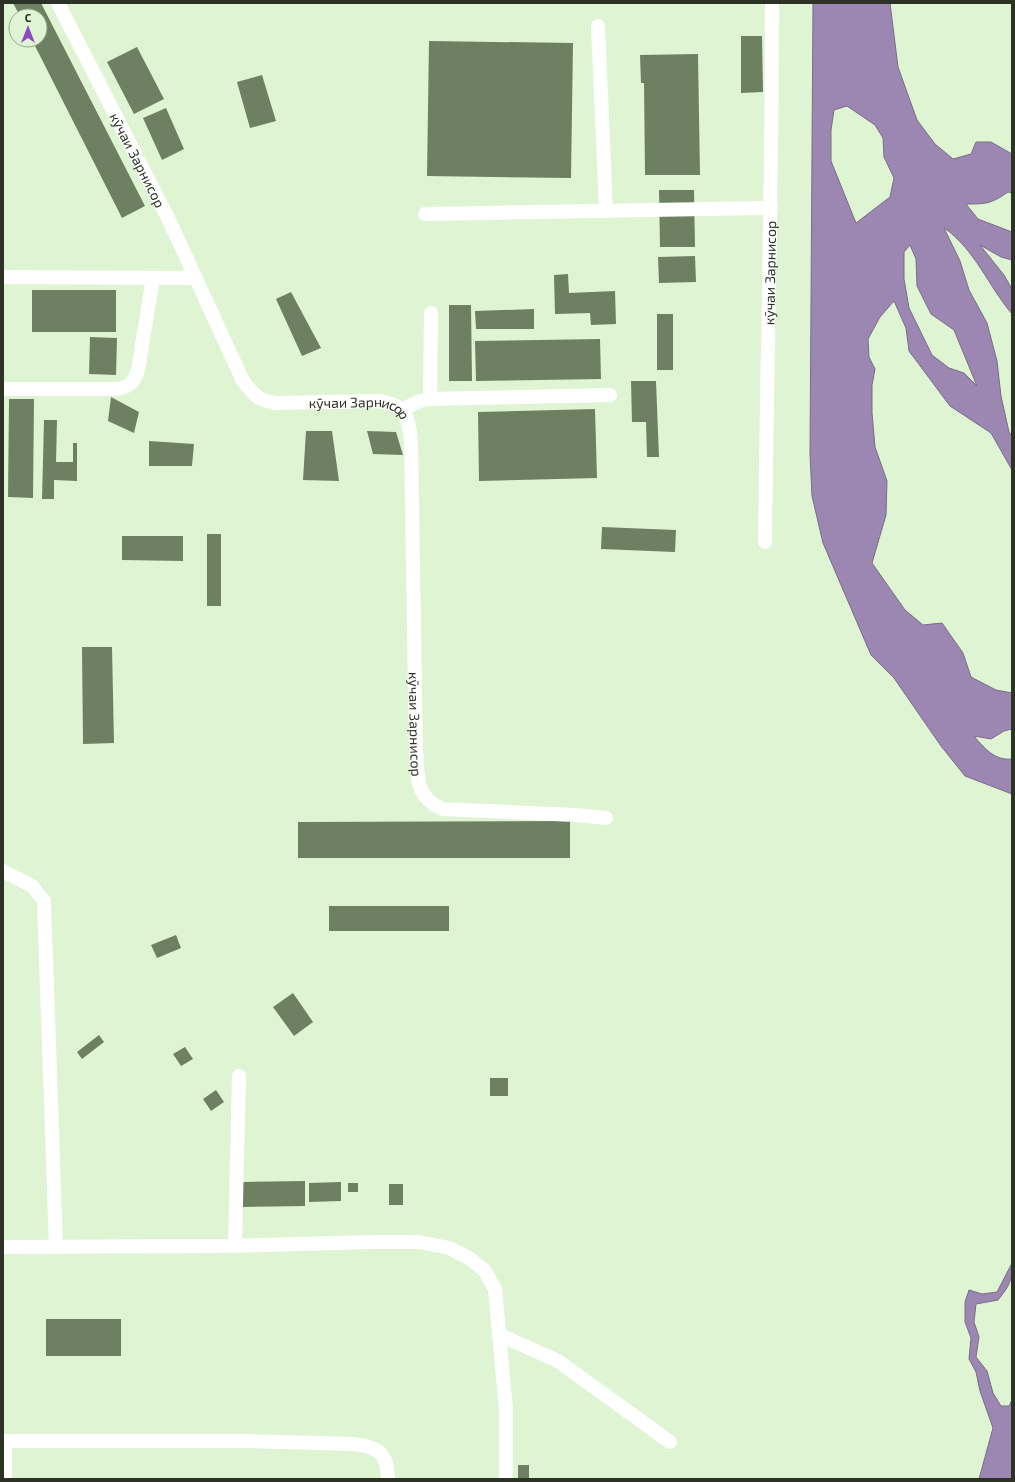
<svg xmlns="http://www.w3.org/2000/svg" width="1015" height="1482" font-family="'Exo 2',sans-serif">
	<style>
		.water { fill: #9c86b2; stroke: #7a6d88; fill-rule: evenodd }
		.building { fill: #6e8062 }
		.lines { fill: none; stroke-linecap: round; stroke-linejoin: round }
		.minor { stroke: #fff; stroke-width: 14 }
		.labels { text-anchor: middle; dominant-baseline: central; stroke-width: 3; stroke-linejoin: round; paint-order: stroke }
		.street-label { font-size: 14px; fill: #2c3326; stroke: #dff4d2 }
	</style>
	<rect width="100%" height="100%" fill="#dff4d2"/>
	<path class="water" d="M 813,3 L 890,3 L 898,67 L 917,120 L 935,144 L 953,159 L 971,154 L 976,142 L 991,142 L 1012,154 L 1012,193 L 1008,192 C 991,204 986,204 966,204 L 978,219 L 1012,232 L 1012,260 L 1001,257 L 980,245 L 1004,275 L 1012,289 L 1012,314 C 989,287 974,248 944,228 L 960,261 L 969,290 L 987,323 L 997,361 L 1001,396 L 1009,432 L 1012,436 L 1012,470 L 991,433 L 950,406 L 909,351 L 906,328 L 894,301 L 880,317 L 868,339 L 869,357 L 875,369 L 872,385 L 872,413 L 875,447 L 887,481 L 886,515 L 872,563 L 905,610 L 923,625 L 942,623 L 963,653 L 971,677 L 996,690 L 1012,693 L 1012,729 L 1004,731 L 991,739 L 974,736 C 984,748 995,761 1012,759 L 1012,794 L 965,776 L 941,746 L 894,678 L 871,655 L 823,543 L 812,496 L 810,454 ZM 847,106 L 875,125 L 883,138 L 884,157 L 894,178 L 890,197 L 856,223 L 831,161 L 831,130 L 834,110 ZM 910,245 L 916,259 L 917,286 L 931,314 L 954,330 L 977,386 L 964,373 L 949,368 L 932,355 L 909,308 L 904,279 L 904,252 Z
		M 1012,1263 C 1012,1281 1010,1285 998,1300 L 976,1304 L 974,1322 L 979,1337 L 976,1357 L 987,1371 L 993,1393 L 1001,1406 L 1009,1406 L 1012,1400 L 1012,1479 L 979,1479 L 993,1428 L 980,1391 L 976,1372 L 969,1359 L 971,1338 L 965,1322 L 965,1302 L 969,1290 L 982,1294 L 997,1292 Z"/>
	<path class="building" d="M 13,3 L 41,3 L 145,206 L 122,218 L 32,40 L 40,40 L 40,16 L 20,16 Z
		M 741,36 L 762,36 L 763,92 L 741,93 Z
		M 429,41 L 573,43 L 571,178 L 427,176 Z
		M 137,47 L 164,99 L 134,114 L 107,62 Z
		M 698,54 L 700,175 L 645,175 L 644,83 L 641,83 L 640,55 Z
		M 262,75 L 276,121 L 250,128 L 237,82 Z
		M 166,108 L 184,149 L 162,160 L 143,118 Z
		M 659,190 L 694,190 L 695,247 L 660,247 Z
		M 695,256 L 696,282 L 659,283 L 658,257 Z
		M 568,274 L 569,293 L 615,291 L 616,324 L 591,325 L 590,313 L 555,314 L 554,275 Z
		M 32,290 L 116,290 L 116,332 L 32,332 Z
		M 291,292 L 321,348 L 302,356 L 276,299 Z
		M 449,305 L 471,305 L 472,381 L 449,381 Z
		M 534,309 L 534,329 L 476,329 L 475,311 Z
		M 657,314 L 673,314 L 673,370 L 657,370 Z
		M 90,337 L 117,338 L 116,375 L 89,374 Z
		M 600,339 L 601,379 L 476,381 L 475,341 Z
		M 631,381 L 656,381 L 659,457 L 647,457 L 646,422 L 632,422 Z
		M 111,397 L 139,412 L 134,433 L 108,421 Z
		M 9,399 L 34,399 L 33,498 L 8,497 Z
		M 595,409 L 597,478 L 479,481 L 478,412 Z
		M 44,420 L 57,420 L 56,462 L 73,462 L 73,443 L 77,443 L 77,481 L 54,480 L 54,499 L 42,499 Z
		M 306,431 L 332,431 L 339,481 L 303,480 Z
		M 367,431 L 396,432 L 403,455 L 373,454 Z
		M 149,441 L 194,444 L 192,466 L 149,466 Z
		M 602,527 L 676,530 L 675,552 L 601,549 Z
		M 207,534 L 221,534 L 221,606 L 207,606 Z
		M 122,536 L 183,536 L 183,561 L 122,560 Z
		M 82,647 L 112,647 L 114,743 L 83,744 Z
		M 570,821 L 570,858 L 298,858 L 298,822 Z
		M 329,906 L 449,906 L 449,931 L 329,931 Z
		M 176,935 L 181,948 L 157,958 L 151,945 Z
		M 293,993 L 313,1022 L 294,1036 L 273,1007 Z
		M 99,1035 L 104,1042 L 82,1059 L 77,1052 Z
		M 185,1047 L 193,1059 L 181,1066 L 173,1054 Z
		M 490,1078 L 508,1078 L 508,1096 L 490,1096 Z
		M 216,1090 L 224,1102 L 211,1111 L 203,1099 Z
		M 305,1181 L 305,1206 L 242,1207 L 242,1182 Z
		M 341,1182 L 341,1201 L 309,1202 L 309,1183 Z
		M 348,1183 L 358,1183 L 358,1192 L 348,1192 Z
		M 389,1184 L 403,1184 L 403,1205 L 389,1205 Z
		M 46,1319 L 121,1319 L 121,1356 L 46,1356 Z
		M 518,1465 L 529,1465 L 529,1479 L 518,1479 Z"/>
	<g class="lines">
		<g class="minor">
			<path id="s1" d="M 58,3 L 169,220 L 243,381 C 253,394 259,401 276,403 L 379,401 C 406,405 408,415 411,441 L 416,749 C 418,776 414,796 442,809 L 575,815 L 606,818"/>
			<path d="M 598,26 L 606,211"/>
			<path d="M 425,214 L 771,208"/>
			<path d="M 3,277 L 196,278"/>
			<path d="M 3,389 L 118,389 C 131,386 134,382 138,370 L 153,278"/>
			<path d="M 430,399 L 431,313"/>
			<path d="M 403,409 L 420,401 L 430,399 L 610,395"/>
			<path id="s2" d="M 765,542 C 767,362 772,183 772,3"/>
			<path d="M 3,871 L 32,886 L 44,901 L 56,1247"/>
			<path d="M 235,1245 L 239,1076"/>
			<path d="M 3,1247 L 225,1246 L 372,1242 L 419,1242 L 449,1248 L 469,1258 L 485,1271 L 495,1289 L 506,1410 L 506,1479"/>
			<path d="M 500,1335 L 558,1361 L 670,1442"/>
			<path d="M 3,1441 L 248,1441 L 354,1444 C 379,1447 387,1453 388,1479"/>
			<path d="M 5,1441 L 5,1479"/>
		</g>
	</g>
	<g class="labels">
		<g class="street-label">
			<text stroke="none"><textPath href="#s1" startOffset="176">кӯчаи Зарнисор</textPath></text>
			<text stroke="none"><textPath href="#s2" startOffset="269">кӯчаи Зарнисор</textPath></text>
			<text stroke="none"><textPath href="#s1" startOffset="547">кӯчаи Зарнисор</textPath></text>
			<text stroke="none"><textPath href="#s1" startOffset="906">кӯчаи Зарнисор</textPath></text>
		</g>
	</g>
	<rect width="1015" height="1482" fill="none" stroke="#2c3326" stroke-width="8"/>
	<g transform="translate(28 28)"><circle r="19" fill="#dff4d2" stroke="#97a78d"/>
	<path d="M0-3L7 15L0 10L-7 15Z" fill="#8c4bc0"/>
	<text y="-6" font-size="11" font-weight="bold" text-anchor="middle" fill="#2c3326">С</text>
	</g>
</svg>
